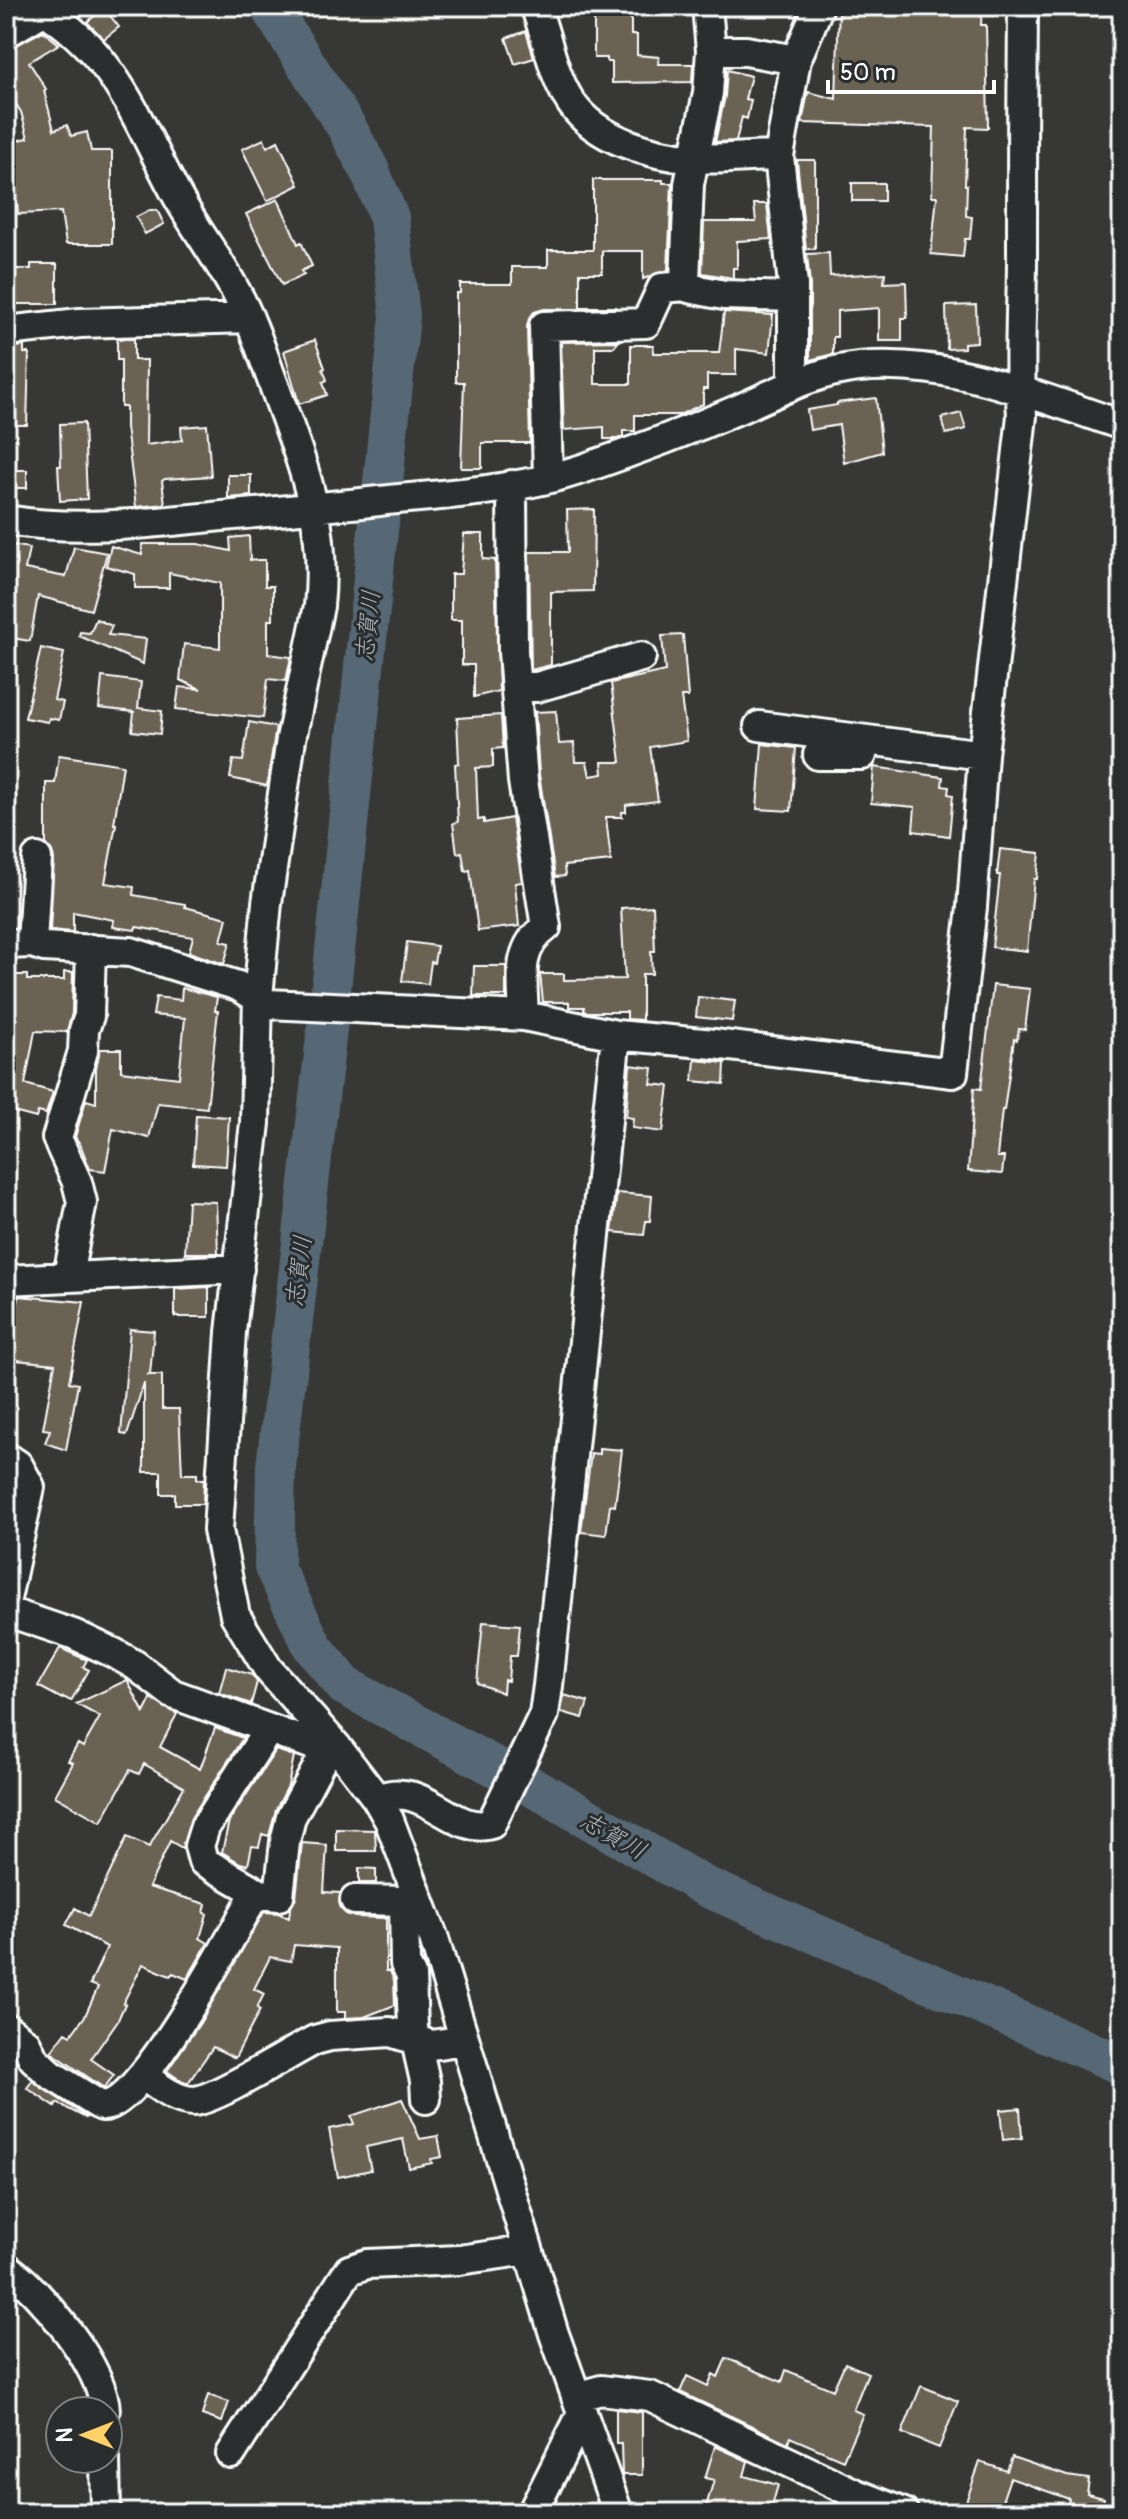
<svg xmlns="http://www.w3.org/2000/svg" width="1128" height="2519" font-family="Pangolin,'Klee One',sans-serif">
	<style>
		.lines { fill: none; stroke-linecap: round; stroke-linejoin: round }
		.river { stroke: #576874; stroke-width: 40 }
		.building { fill: #6a6252; stroke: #fff; stroke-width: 2 }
		.minor-casing { stroke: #fff; stroke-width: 34 }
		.minor { stroke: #2a2d2e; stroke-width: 28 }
		.labels { text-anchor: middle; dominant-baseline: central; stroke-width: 6; stroke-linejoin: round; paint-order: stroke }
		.water-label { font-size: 24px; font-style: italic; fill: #abb4ba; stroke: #2a2d2e }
	</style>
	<rect width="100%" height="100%" fill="#373835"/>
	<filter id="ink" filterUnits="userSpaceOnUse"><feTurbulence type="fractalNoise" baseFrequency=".0125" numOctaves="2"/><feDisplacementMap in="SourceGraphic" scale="16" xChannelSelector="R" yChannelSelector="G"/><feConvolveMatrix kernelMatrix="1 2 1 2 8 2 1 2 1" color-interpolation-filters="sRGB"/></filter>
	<g filter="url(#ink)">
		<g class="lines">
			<path class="river" d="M 269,6 L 347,128 L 369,169 L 389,218 L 400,316 L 327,1029 L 276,1466 L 274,1567 L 313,1647 L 345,1686 L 551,1797 L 704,1886 L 1122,2065"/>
		</g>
		<path class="building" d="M 839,6 L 982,6 L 981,25 L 986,25 L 988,128 L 967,127 L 965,185 L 967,185 L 966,216 L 972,217 L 970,239 L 965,239 L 963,257 L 931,254 L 937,196 L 932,196 L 934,127 L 802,123 L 808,92 L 836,99 Z
			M 594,7 L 631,7 L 631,35 L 637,35 L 637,55 L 659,57 L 658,64 L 693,64 L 692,82 L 612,83 L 612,62 L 607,62 L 607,58 L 594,58 Z
			M 104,8 L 119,27 L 104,39 L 87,22 Z
			M 43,31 L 59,44 L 29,62 L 46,89 L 44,91 L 54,130 L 67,125 L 71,136 L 87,132 L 91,151 L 112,151 L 112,244 L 66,244 L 61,212 L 18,214 L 17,202 L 6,203 L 6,143 L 28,138 L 21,112 L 6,89 L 6,50 Z
			M 526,31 L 534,58 L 515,64 L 506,38 Z
			M 727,70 L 751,76 L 745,99 L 751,100 L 747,119 L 742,117 L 736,141 L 715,142 L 725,96 Z
			M 264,139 L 267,147 L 278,141 L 299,185 L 267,201 L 242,149 Z
			M 797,160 L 815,160 L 815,249 L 806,249 Z
			M 593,180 L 663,180 L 663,183 L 672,183 L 668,270 L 643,279 L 643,251 L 602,251 L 602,273 L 580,273 L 580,307 L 617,307 L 544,309 L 534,312 L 529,319 L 527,326 L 530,443 L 482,443 L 482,468 L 461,468 L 464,382 L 456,382 L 456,293 L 460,293 L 460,284 L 512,284 L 512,267 L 548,267 L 548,250 L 593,250 Z
			M 852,183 L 884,183 L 884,201 L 852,201 Z
			M 278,199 L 298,244 L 301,242 L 312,266 L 301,271 L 304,275 L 282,285 L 246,214 Z
			M 754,204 L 767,204 L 771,239 L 737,241 L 737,268 L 733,268 L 733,278 L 702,273 L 704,222 L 756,222 Z
			M 150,210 L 157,210 L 164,224 L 145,234 L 136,217 Z
			M 829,253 L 830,276 L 885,273 L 884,283 L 906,282 L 907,318 L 902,318 L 902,341 L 879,341 L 879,308 L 837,311 L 837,337 L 833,337 L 833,354 L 810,360 L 810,285 L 807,254 Z
			M 31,264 L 57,264 L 57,304 L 6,304 L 6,269 L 31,269 Z
			M 976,305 L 977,342 L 964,343 L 964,348 L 947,349 L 946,306 Z
			M 724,312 L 773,315 L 769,353 L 736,349 L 736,375 L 707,375 L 707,389 L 703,389 L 703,404 L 679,415 L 635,415 L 635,431 L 623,431 L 623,437 L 617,439 L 604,439 L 604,427 L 564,430 L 561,342 L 619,341 L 614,347 L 595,347 L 595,384 L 631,384 L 631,345 L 653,345 L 653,353 L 719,353 Z
			M 117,339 L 134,339 L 134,360 L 147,360 L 146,445 L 182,440 L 181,427 L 207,425 L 211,476 L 165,479 L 162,481 L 165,504 L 136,507 L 126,427 L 126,407 L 121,407 L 121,360 L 117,360 Z
			M 315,340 L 325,368 L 323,369 L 327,380 L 323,382 L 327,395 L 299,404 L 284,351 Z
			M 24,346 L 24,353 L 29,353 L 27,425 L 6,425 L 6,348 Z
			M 876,398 L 882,452 L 844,463 L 839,425 L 810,430 L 807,410 L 837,405 L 837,403 Z
			M 961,413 L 966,429 L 946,434 L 942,418 Z
			M 84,423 L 87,499 L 60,501 L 58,466 L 61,466 L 60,424 Z
			M 6,470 L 27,470 L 27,488 L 6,488 Z
			M 228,475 L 251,475 L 251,496 L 228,498 Z
			M 594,509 L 593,591 L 551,592 L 551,665 L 531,670 L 529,552 L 568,552 L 567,510 Z
			M 464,534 L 483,534 L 483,559 L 495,560 L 499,691 L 474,697 L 474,665 L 462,665 L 462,620 L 451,620 L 451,574 L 461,574 Z
			M 249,536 L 250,560 L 265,560 L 265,586 L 273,586 L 273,620 L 268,620 L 268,654 L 291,657 L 286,681 L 268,679 L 263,718 L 176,709 L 179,687 L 201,689 L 180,680 L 184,644 L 220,648 L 220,583 L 169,573 L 169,588 L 135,588 L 135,574 L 106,566 L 111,546 L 142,555 L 142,544 L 198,544 L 231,551 L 230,538 Z
			M 12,545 L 29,548 L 25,569 L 66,577 L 74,547 L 107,553 L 91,610 L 38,596 L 30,641 L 6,637 L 6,576 Z
			M 96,619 L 112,626 L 108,635 L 146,639 L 143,664 L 79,636 L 80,632 L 90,633 Z
			M 683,635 L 688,697 L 681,697 L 687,741 L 650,747 L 658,801 L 626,805 L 626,812 L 622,812 L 622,817 L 606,817 L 611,861 L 564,866 L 565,876 L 555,877 L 539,774 L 535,712 L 556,711 L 559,744 L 574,743 L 575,762 L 587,762 L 590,776 L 603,774 L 602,762 L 621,762 L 611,683 L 665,671 L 662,636 Z
			M 41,648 L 64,653 L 54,700 L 63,702 L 59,720 L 49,718 L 48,722 L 25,718 Z
			M 102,677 L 141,682 L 138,708 L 162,711 L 160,734 L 132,731 L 134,712 L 99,708 Z
			M 501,715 L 503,748 L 493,749 L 493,767 L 476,768 L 478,820 L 484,819 L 484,823 L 512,818 L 522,882 L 515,883 L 519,926 L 478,931 L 470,870 L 465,871 L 462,852 L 457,853 L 453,823 L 458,822 L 455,764 L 459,763 L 457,718 Z
			M 249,722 L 276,727 L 267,786 L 230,778 L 233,760 L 243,761 Z
			M 762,744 L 796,748 L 791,811 L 757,809 Z
			M 59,755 L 123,765 L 114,824 L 116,824 L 105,883 L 134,887 L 133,895 L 185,904 L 185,907 L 227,918 L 221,941 L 230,943 L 224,964 L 189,952 L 193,937 L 136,927 L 135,930 L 113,927 L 114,920 L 73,912 L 73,932 L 50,930 L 54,859 L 52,851 L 46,844 L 46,783 L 55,783 Z
			M 874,767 L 943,777 L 942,786 L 949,787 L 948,794 L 953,795 L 949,836 L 913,831 L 915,807 L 871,803 Z
			M 1000,849 L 1040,853 L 1037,879 L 1034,879 L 1027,951 L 992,947 L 1000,875 L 997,875 Z
			M 653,906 L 655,951 L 651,951 L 652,974 L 642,974 L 642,1020 L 627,1019 L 627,1012 L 587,1012 L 584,1011 L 584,1007 L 569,1007 L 569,1002 L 543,1002 L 540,974 L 564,974 L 564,980 L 625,979 L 621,908 Z
			M 407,942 L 437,946 L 434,963 L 431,962 L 428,984 L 402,981 Z
			M 474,966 L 506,966 L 506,996 L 473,996 Z
			M 64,972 L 73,972 L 72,1013 L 67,1032 L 35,1031 L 25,1084 L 53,1092 L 46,1114 L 38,1112 L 36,1118 L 6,1110 L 6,975 L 27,975 L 27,980 L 64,980 Z
			M 993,985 L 1030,989 L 1025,1030 L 1019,1029 L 1017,1040 L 1014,1039 L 1004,1110 L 1002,1110 L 997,1157 L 1004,1157 L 1002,1174 L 968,1171 L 974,1088 L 981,1089 Z
			M 182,988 L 217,997 L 215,1011 L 218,1011 L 207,1108 L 158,1103 L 149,1138 L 113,1129 L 105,1171 L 90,1169 L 80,1144 L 75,1137 L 86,1100 L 96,1103 L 96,1068 L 100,1049 L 121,1049 L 121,1071 L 179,1078 L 185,1018 L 153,1015 L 156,997 L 181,1000 Z
			M 698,997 L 735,1001 L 732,1021 L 696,1017 Z
			M 695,1060 L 725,1063 L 724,1084 L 693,1081 Z
			M 630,1065 L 653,1068 L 651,1084 L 669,1086 L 663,1132 L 632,1128 L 633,1118 L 626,1117 Z
			M 196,1115 L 229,1117 L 226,1166 L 193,1164 Z
			M 617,1193 L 652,1196 L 650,1221 L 646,1221 L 644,1235 L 612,1232 Z
			M 188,1201 L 216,1202 L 218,1253 L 185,1253 Z
			M 209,1287 L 209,1317 L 175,1317 L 175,1289 Z
			M 19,1296 L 84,1302 L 69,1382 L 78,1384 L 66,1450 L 45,1443 L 50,1430 L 43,1429 L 55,1364 L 6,1359 L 6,1301 L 18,1302 Z
			M 130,1329 L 154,1331 L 150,1374 L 147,1375 L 162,1375 L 162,1409 L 179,1409 L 182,1474 L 197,1474 L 197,1479 L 204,1479 L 203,1504 L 175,1504 L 175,1494 L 161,1494 L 161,1472 L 144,1472 L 144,1383 L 127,1435 L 121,1434 Z
			M 599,1448 L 622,1450 L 615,1506 L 610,1505 L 606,1535 L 581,1532 L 591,1453 L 599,1454 Z
			M 483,1622 L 520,1625 L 517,1656 L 510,1656 L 508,1681 L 504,1680 L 503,1693 L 477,1683 Z
			M 60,1648 L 87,1660 L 83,1667 L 89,1670 L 71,1701 L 63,1697 L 62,1699 L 38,1686 Z
			M 226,1667 L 252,1675 L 257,1682 L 251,1704 L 219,1693 Z
			M 127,1680 L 144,1713 L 151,1699 L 177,1714 L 160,1747 L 200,1769 L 215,1728 L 243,1738 L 191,1818 L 182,1848 L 170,1841 L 149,1887 L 206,1904 L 204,1913 L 207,1914 L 200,1938 L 208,1943 L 187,1979 L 173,1973 L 171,1976 L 165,1974 L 143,1964 L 123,2003 L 125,2004 L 118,2020 L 91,2059 L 114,2075 L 104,2088 L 51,2052 L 66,2032 L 71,2035 L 85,2016 L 98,1987 L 90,1984 L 107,1947 L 66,1925 L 75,1908 L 89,1916 L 127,1837 L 149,1847 L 184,1787 L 144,1764 L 139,1774 L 130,1770 L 101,1822 L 55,1796 L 73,1763 L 68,1761 L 78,1744 L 83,1747 L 100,1717 L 76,1704 Z
			M 564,1695 L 588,1702 L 583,1718 L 561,1712 Z
			M 276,1750 L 294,1756 L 288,1786 L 276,1809 L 269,1836 L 262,1834 L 259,1847 L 252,1846 L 248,1865 L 240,1863 L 222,1852 L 229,1821 Z
			M 336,1829 L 375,1830 L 376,1851 L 336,1851 Z
			M 302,1843 L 327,1845 L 324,1892 L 340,1893 L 340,1908 L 346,1914 L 355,1917 L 386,1918 L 386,1971 L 390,1971 L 394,1980 L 395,2005 L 364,2017 L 345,2018 L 345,2012 L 337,2012 L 337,1948 L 294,1945 L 291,1961 L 270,1957 L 254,1989 L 264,1994 L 257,2008 L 260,2010 L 235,2058 L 213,2047 L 188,2083 L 180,2080 L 167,2071 L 200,2023 L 264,1912 L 278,1913 L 289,1918 L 290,1908 L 296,1898 Z
			M 359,1868 L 376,1869 L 376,1883 L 359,1883 Z
			M 32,2081 L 87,2117 L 86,2118 L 57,2103 L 55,2107 L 27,2088 Z
			M 402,2099 L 420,2139 L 438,2136 L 442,2157 L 431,2159 L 432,2163 L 409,2168 L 403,2139 L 366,2147 L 371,2170 L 338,2177 L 329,2129 L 354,2124 L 351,2116 Z
			M 1020,2108 L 1022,2138 L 1003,2140 L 1000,2110 Z
			M 726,2358 L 782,2382 L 786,2370 L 833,2390 L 845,2363 L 868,2373 L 853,2410 L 863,2414 L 843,2460 L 790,2437 L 788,2443 L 680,2392 L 687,2376 L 708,2386 L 713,2374 L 718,2377 Z
			M 921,2386 L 958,2401 L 939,2448 L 902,2433 Z
			M 208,2395 L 229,2402 L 222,2422 L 202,2415 Z
			M 616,2409 L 642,2412 L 642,2475 L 622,2475 L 621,2444 L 616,2444 Z
			M 715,2446 L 748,2461 L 744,2476 L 778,2485 L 770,2513 L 704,2513 L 714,2480 L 705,2478 Z
			M 1012,2457 L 1067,2476 L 1089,2479 L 1087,2494 L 1104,2498 L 1100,2513 L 1066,2513 L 1069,2499 L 1010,2478 L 998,2513 L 962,2513 L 980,2462 L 1007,2471 Z"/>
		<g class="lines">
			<g class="minor-casing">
				<path id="minor" d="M 38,6 C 120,57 135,120 179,199 C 197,231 219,260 236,292 C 253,322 263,356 275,388 C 302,463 328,524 319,606 L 291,739 L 267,903 L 258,997 L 255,1123 L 231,1332 L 218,1530 L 235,1615 L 268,1669 L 337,1747 L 377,1799 L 389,1820 L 434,1939 L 554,2334 L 618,2513
					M 535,6 C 548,38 552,75 572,104 C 596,139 652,156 693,158 C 721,160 751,156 779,156
					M 707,6 L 711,51
					M 6,33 L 45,10
					M 793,297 L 724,295 L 689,288 L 685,282 L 689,184 L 708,93 L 711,51 L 746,51 L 796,60
					M 6,331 L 80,323 L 249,318
					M 793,385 L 793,285 L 779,156 L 796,60 L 819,6
					M 548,478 L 544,326 L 646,323 L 662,288 L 686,286
					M 512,485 L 513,652 L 523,781 L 546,927 C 515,949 523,981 524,1016
					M 6,520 C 79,532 150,523 223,516 C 275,511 327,507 379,501 C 446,494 517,491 582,469 C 635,451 688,431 739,409 C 778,392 816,371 859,367 C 950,358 1037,397 1122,425
					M 516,687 L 537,687 L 641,657
					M 759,726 L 983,755
					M 818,755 L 862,755
					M 32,943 L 37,858
					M 6,944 L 32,943 L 44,947 L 131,952 L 238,986 L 268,1004 L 524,1016 L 616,1035 L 714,1044 L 953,1073 L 972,907 L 983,755 L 1022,416 C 1018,362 1022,311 1022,257 C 1022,173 1022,90 1023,6
					M 68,1276 L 82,1202 L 77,1182 L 57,1138 L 83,1051 L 84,1030 L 89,1016 L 91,949
					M 6,1280 L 239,1269
					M 6,1457 L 18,1465 L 30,1487 L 6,1599
					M 6,1606 L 11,1613 L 73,1634 L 114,1653 L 135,1665 L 173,1694 L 327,1750 L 337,1747
					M 269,1729 L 205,1827 L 199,1846 L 203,1861 L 260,1894 L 279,1896 L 285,1842 L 291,1817 L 327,1750
					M 377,1799 C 424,1778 453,1836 491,1824 L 544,1714 L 548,1686 L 616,1035
					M 355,1900 L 409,1901 L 418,1897
					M 404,1901 L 405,1964 L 411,1975 L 413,2028 L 425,2081 L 426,2099
					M 6,2028 L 26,2043 L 33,2058 L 50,2074 L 96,2103 C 102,2106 102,2107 108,2105 C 144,2097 231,1938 251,1901 L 260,1894
					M 144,2076 C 158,2086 174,2100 193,2101 C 214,2101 291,2052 315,2040 L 330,2036 L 390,2032 L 432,2045 L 464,2040
					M 6,2267 C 41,2292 104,2367 105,2411
					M 576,2397 L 601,2390 L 650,2396 L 856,2494 L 904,2513
					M 231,2454 L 349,2270 L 367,2264 L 459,2260 L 528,2250
					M 105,2459 L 106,2513
					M 532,2513 L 582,2414"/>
			</g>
			<use href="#minor" class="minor"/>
		</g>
	</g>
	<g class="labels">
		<g class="water-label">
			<text transform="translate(368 626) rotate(-84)">志賀川</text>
			<text transform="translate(299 1271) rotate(-83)">志賀川</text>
			<text transform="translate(613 1836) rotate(29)">志賀川</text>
		</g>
	</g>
	<rect width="1128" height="2519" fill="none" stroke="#2a2d2e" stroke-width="32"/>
	<rect x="16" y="16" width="1096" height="2487" fill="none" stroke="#fff" stroke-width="3" filter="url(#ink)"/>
	<g transform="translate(84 2435) rotate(270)"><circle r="38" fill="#2a2d2e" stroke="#7f8182" stroke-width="2"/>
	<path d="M0-6L14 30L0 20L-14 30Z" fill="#ffd166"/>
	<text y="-12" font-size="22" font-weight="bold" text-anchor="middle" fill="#ffffff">N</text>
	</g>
	<path d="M828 80v12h166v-12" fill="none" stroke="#ffffff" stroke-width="4"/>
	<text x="840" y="80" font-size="24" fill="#ffffff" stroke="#2a2d2e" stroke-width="6" paint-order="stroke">50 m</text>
</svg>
